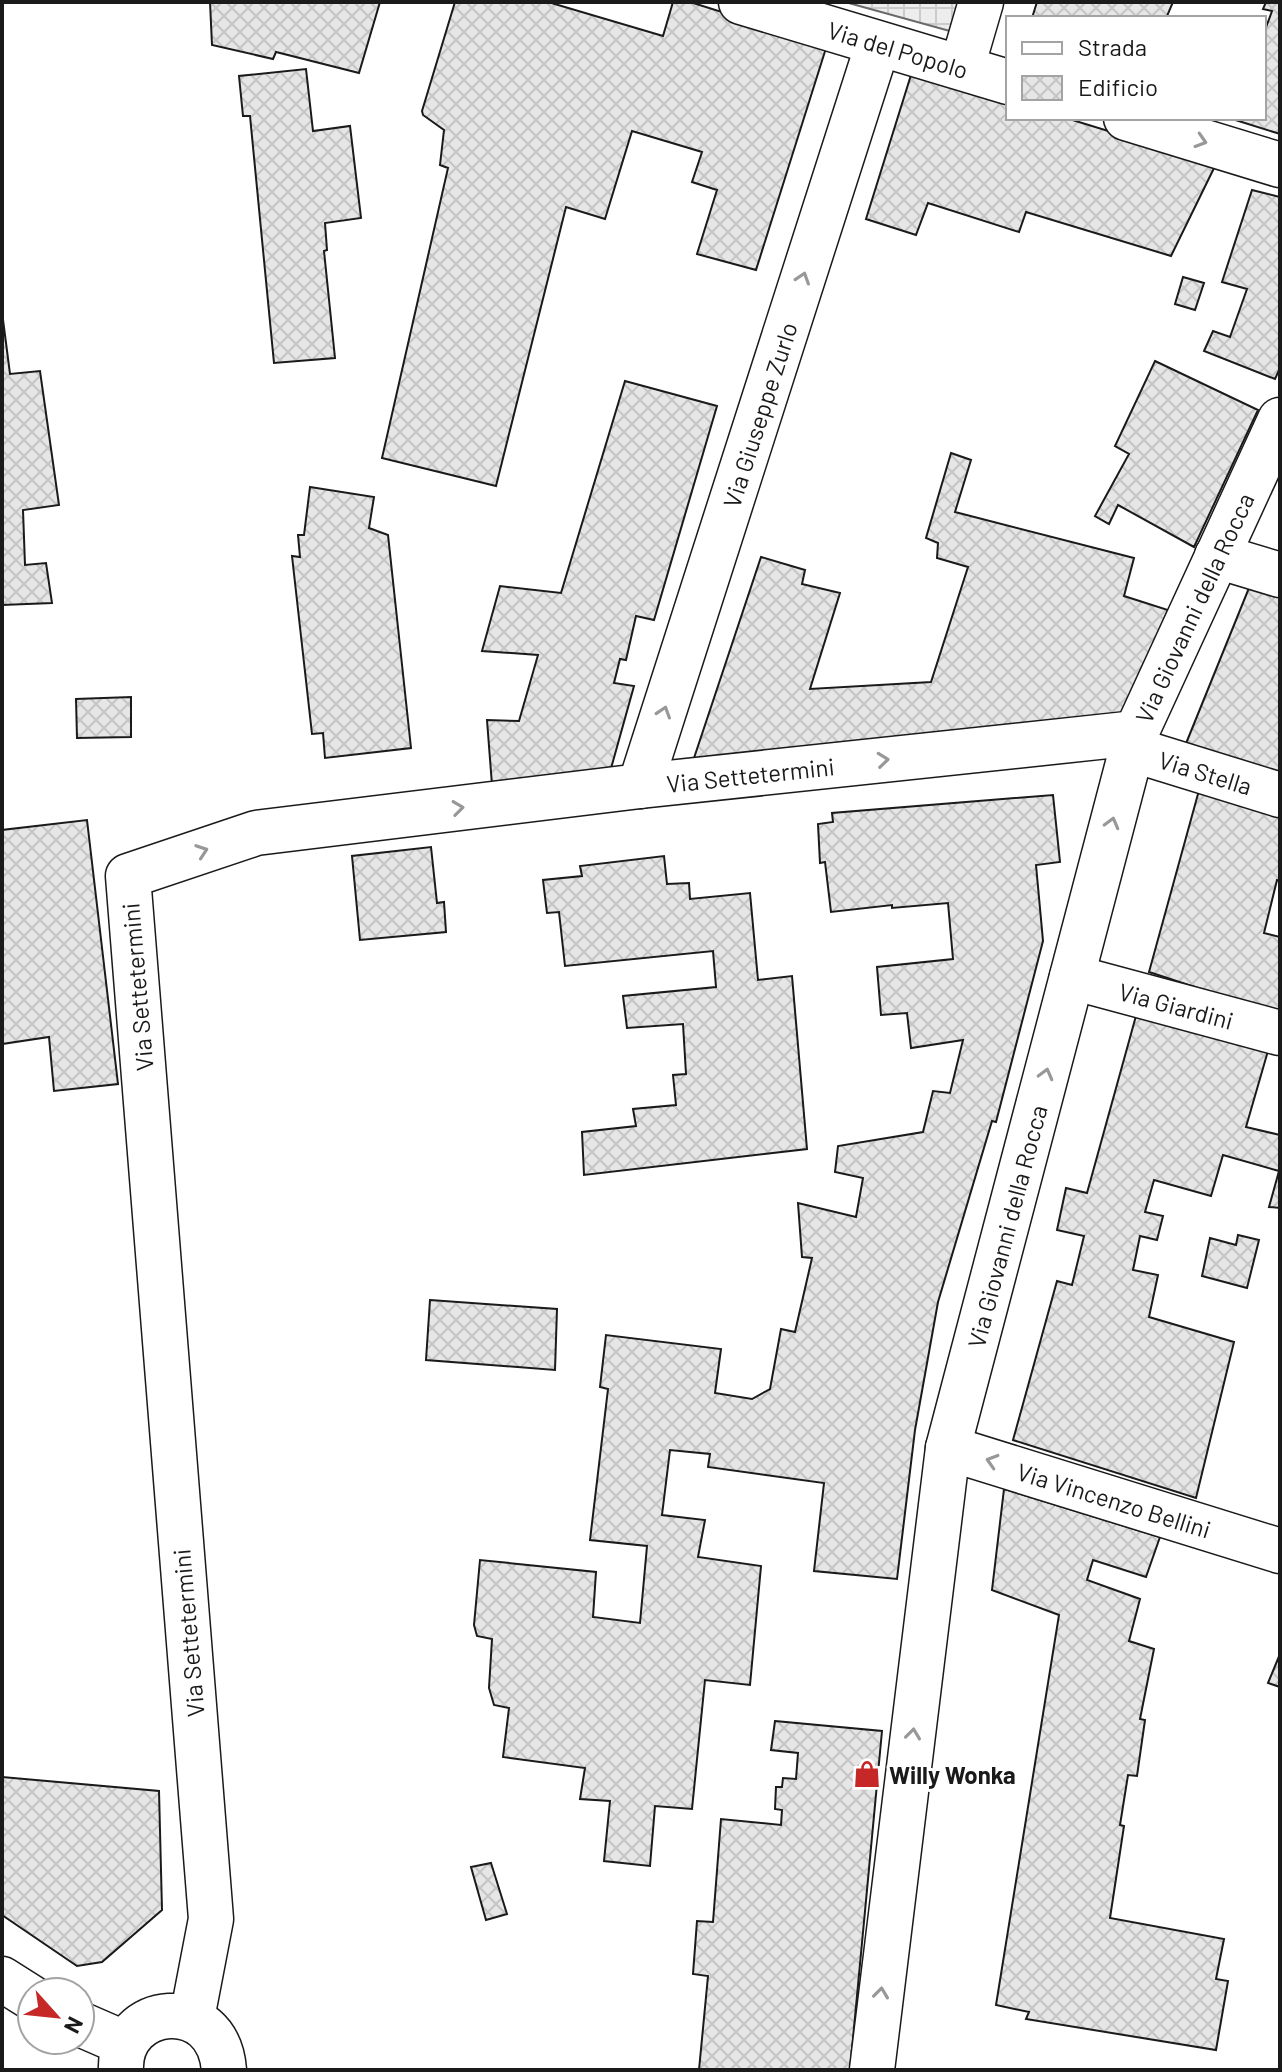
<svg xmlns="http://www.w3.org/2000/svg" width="1282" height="2072" font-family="Barlow,sans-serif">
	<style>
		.plaza { fill: url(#plaza-grid); stroke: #6a6a6a; stroke-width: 2 }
		.building { fill: url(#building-cross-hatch); stroke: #1a1a1a; stroke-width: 2 }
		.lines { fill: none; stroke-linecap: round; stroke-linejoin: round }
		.minor-casing { stroke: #1a1a1a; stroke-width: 47 }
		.tertiary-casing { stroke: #1a1a1a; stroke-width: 47 }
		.secondary-casing { stroke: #1a1a1a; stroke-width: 47 }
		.minor { stroke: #fff; stroke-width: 44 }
		.tertiary { stroke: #fff; stroke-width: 44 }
		.secondary { stroke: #fff; stroke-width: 44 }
		.oneway { stroke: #989898 }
		.labels { text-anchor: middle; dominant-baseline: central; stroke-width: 6; stroke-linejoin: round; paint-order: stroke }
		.street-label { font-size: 24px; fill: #1a1a1a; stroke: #fff }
		.poi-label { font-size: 24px; font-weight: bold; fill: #1a1a1a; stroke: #fff; text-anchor: start }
	</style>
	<defs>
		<pattern id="plaza-grid" width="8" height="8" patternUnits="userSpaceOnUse" patternTransform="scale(2)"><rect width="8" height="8" fill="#ededed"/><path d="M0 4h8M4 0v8" fill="none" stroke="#cbcbcb"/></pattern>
		<pattern id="building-cross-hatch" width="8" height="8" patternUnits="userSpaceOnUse" patternTransform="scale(2)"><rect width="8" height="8" fill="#e6e6e6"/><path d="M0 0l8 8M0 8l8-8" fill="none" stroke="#c5c5c5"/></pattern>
	</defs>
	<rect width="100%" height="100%" fill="#fff"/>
	<path class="plaza" d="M 845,2 L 966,2 L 957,33 Z"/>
	<path class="building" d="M 210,2 L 380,2 L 359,73 L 276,52 L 273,59 L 212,45 Z
		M 455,2 L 548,2 L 663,36 L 673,2 L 690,2 L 827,45 L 756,270 L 697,254 L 717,190 L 692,182 L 702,152 L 632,131 L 605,219 L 566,207 L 496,486 L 382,458 L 448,168 L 440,165 L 444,130 L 423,115 L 422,111 Z
		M 1037,2 L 1173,2 L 1167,16 L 1174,18 L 1032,18 Z
		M 1266,2 L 1280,2 L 1280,134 L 1229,118 L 1264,118 L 1264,33 L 1272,11 L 1263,9 Z
		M 306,69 L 313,131 L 350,126 L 361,218 L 325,223 L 327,250 L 324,251 L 335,358 L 274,363 L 250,116 L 243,116 L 239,76 Z
		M 911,75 L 1008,101 L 1008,118 L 1066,118 L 1216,164 L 1171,256 L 1026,212 L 1019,232 L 928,203 L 916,235 L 866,219 Z
		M 1252,190 L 1280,197 L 1280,368 L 1275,379 L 1204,351 L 1213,331 L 1230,337 L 1247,289 L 1222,282 Z
		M 1183,277 L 1204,283 L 1195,310 L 1175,304 Z
		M 2,312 L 10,374 L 40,371 L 59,505 L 23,510 L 25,565 L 46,563 L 52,603 L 2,605 Z
		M 1155,361 L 1258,410 L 1194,547 L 1118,505 L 1109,524 L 1095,516 L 1129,454 L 1115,446 Z
		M 625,381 L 717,406 L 654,620 L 636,616 L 626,660 L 620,659 L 614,683 L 634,686 L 610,772 L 492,785 L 487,720 L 519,721 L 538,655 L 482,651 L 500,586 L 561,593 Z
		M 951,453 L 971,460 L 955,512 L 1134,558 L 1124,596 L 1168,610 L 1125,714 L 693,761 L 761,557 L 805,570 L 802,584 L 840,593 L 810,689 L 931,682 L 968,567 L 937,558 L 938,543 L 926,538 Z
		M 310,487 L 374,497 L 369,528 L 388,535 L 411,748 L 325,758 L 323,733 L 312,734 L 292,556 L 300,557 L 298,535 L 304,535 Z
		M 1253,578 L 1280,586 L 1280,778 L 1185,746 Z
		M 131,697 L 131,737 L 77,738 L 76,699 Z
		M 1201,783 L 1280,807 L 1280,881 L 1277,880 L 1264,933 L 1280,937 L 1280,1015 L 1149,972 Z
		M 1053,795 L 1060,862 L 1036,865 L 1043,941 L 996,1122 L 992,1121 L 938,1302 L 915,1430 L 897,1579 L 814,1571 L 824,1483 L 708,1467 L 710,1454 L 670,1450 L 662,1515 L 705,1520 L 698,1557 L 761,1566 L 750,1685 L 705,1680 L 692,1809 L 655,1806 L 650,1866 L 604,1861 L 610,1801 L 580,1799 L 585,1768 L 503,1757 L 509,1708 L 494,1705 L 489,1688 L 492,1639 L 477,1636 L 474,1625 L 480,1560 L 596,1572 L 593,1617 L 640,1623 L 647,1546 L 590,1540 L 608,1389 L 600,1387 L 606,1335 L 721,1349 L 715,1393 L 752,1399 L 770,1389 L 781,1329 L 795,1332 L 812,1258 L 802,1257 L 798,1203 L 856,1217 L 863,1178 L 835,1172 L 838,1146 L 923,1132 L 933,1091 L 950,1093 L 963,1040 L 911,1048 L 907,1013 L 881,1015 L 877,967 L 953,959 L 948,903 L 892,908 L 892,905 L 831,912 L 825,862 L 820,863 L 818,824 L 833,822 L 832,813 Z
		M 87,820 L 118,1084 L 54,1091 L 49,1037 L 2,1044 L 2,830 Z
		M 431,847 L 437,903 L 444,902 L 446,932 L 360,940 L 352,856 Z
		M 664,856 L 667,884 L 689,883 L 690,899 L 750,893 L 758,980 L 792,976 L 807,1149 L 584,1175 L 582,1132 L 636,1126 L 633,1109 L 676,1105 L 673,1075 L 686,1074 L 683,1024 L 627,1028 L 623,996 L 716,987 L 713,951 L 565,966 L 559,912 L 547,913 L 543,880 L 582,876 L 580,866 Z
		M 1139,1005 L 1270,1044 L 1246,1127 L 1280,1135 L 1280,1208 L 1269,1207 L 1279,1171 L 1223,1155 L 1211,1196 L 1154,1180 L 1145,1212 L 1163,1216 L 1157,1240 L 1140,1236 L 1133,1270 L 1158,1275 L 1149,1317 L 1234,1342 L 1196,1498 L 1013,1440 L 1057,1281 L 1072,1285 L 1084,1236 L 1057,1230 L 1066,1188 L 1087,1193 Z
		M 1238,1235 L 1259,1240 L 1247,1288 L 1202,1276 L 1210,1238 L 1236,1245 Z
		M 430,1300 L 557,1309 L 555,1370 L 426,1360 Z
		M 1004,1489 L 1160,1537 L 1146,1577 L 1093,1560 L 1087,1580 L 1140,1599 L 1129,1641 L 1154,1649 L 1140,1719 L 1145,1720 L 1137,1776 L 1128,1775 L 1120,1825 L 1124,1826 L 1110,1918 L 1224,1939 L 1216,1979 L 1228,1981 L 1216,2050 L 1026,2019 L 1029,2012 L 996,2005 L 1059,1615 L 992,1590 Z
		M 1280,1654 L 1280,1687 L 1268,1683 Z
		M 775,1721 L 882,1731 L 850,2070 L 699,2070 L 708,1976 L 693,1974 L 697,1921 L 713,1922 L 721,1819 L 781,1825 L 782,1810 L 775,1809 L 776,1787 L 782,1787 L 783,1778 L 796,1779 L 798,1753 L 771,1750 Z
		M 2,1777 L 159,1791 L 162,1910 L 102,1962 L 77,1966 L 2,1915 Z
		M 491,1863 L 507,1914 L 486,1920 L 471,1867 Z"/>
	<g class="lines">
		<g class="minor-casing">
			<g id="minor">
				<path id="s1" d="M 741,2 L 1008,82"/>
				<path d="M 962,67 L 981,2"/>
				<path d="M 1126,118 L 1280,165"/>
				<path d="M 1217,556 L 1280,575"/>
				<path id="s2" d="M 1131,749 L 1280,795"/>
				<path id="s3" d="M 640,786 L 878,44"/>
				<path id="s4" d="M 1072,977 L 1280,1033"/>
				<path id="s5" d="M 948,1448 L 1280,1551"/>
				<path id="s6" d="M 192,2018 L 211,1919 L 128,876 L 256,833 L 640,786 L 1136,733"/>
			</g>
		</g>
		<g class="tertiary-casing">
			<g id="tertiary">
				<path id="s7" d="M 872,2070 L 948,1448 L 1136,733 L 1280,420"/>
			</g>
		</g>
		<g class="secondary-casing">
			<path id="secondary" d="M 2,1979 L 32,1998
				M 80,2024 L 126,2044
				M 121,2070 C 118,2004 218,1992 224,2070"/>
		</g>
		<use href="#minor" class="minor"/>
		<use href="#tertiary" class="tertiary"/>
		<use href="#secondary" class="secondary"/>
	</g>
	<defs><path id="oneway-chevron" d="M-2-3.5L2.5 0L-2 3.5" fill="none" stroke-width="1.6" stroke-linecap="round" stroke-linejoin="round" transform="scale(2)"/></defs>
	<g class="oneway">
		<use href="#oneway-chevron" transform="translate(1201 141) rotate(17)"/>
		<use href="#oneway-chevron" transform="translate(803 278) rotate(-72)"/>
		<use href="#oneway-chevron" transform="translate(664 712) rotate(-72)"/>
		<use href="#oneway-chevron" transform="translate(883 760) rotate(-6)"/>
		<use href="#oneway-chevron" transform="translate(458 808) rotate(-7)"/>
		<use href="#oneway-chevron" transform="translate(1112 823) rotate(-75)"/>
		<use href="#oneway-chevron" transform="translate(202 851) rotate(-19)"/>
		<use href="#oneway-chevron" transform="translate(1046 1074) rotate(-75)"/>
		<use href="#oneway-chevron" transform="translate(992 1461) rotate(-163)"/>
		<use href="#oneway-chevron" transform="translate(913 1734) rotate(-83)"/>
		<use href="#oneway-chevron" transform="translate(881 1993) rotate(-83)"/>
	</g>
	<defs>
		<g id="shop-bare" transform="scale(2.16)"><path d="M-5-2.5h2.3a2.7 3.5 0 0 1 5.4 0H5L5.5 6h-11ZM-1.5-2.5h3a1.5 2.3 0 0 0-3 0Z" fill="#c62828" stroke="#fff" stroke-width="2.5" paint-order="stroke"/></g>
	</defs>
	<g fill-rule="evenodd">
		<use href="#shop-bare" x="867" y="1774"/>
	</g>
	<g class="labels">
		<g class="street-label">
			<text stroke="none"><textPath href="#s1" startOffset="164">Via del Popolo</textPath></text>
			<text stroke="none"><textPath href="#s3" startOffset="390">Via Giuseppe Zurlo</textPath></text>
			<text stroke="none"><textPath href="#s7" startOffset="1504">Via Giovanni della Rocca</textPath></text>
			<text stroke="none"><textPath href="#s2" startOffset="78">Via Stella</textPath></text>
			<text stroke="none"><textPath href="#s6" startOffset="1780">Via Settetermini</textPath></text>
			<text transform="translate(137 987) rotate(-95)">Via Settetermini</text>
			<text stroke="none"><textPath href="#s4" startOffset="108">Via Giardini</textPath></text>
			<text stroke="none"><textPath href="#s7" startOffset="856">Via Giovanni della Rocca</textPath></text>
			<text stroke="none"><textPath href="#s5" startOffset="174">Via Vincenzo Bellini</textPath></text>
			<text transform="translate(188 1633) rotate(-95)">Via Settetermini</text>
		</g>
		<g class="poi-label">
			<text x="889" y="1774">Willy Wonka</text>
		</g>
	</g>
	<rect width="1282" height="2072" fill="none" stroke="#1a1a1a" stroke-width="8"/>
	<rect x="1006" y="16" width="260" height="104" fill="#ffffff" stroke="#a3a3a3" stroke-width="2"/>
	<rect x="1022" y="42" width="40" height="12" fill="#ffffff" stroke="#a3a3a3" stroke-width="2"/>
	<text x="1078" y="56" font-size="24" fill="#1a1a1a">Strada</text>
	<rect x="1022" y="76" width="40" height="24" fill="url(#building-cross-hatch)" stroke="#a3a3a3" stroke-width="2"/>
	<text x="1078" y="96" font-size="24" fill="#1a1a1a">Edificio</text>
	<g transform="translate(56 2016) rotate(117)"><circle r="38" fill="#ffffff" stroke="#a3a3a3" stroke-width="2"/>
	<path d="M0-6L14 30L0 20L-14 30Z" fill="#c62828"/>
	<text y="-12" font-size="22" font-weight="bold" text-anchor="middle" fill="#1a1a1a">N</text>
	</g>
</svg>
